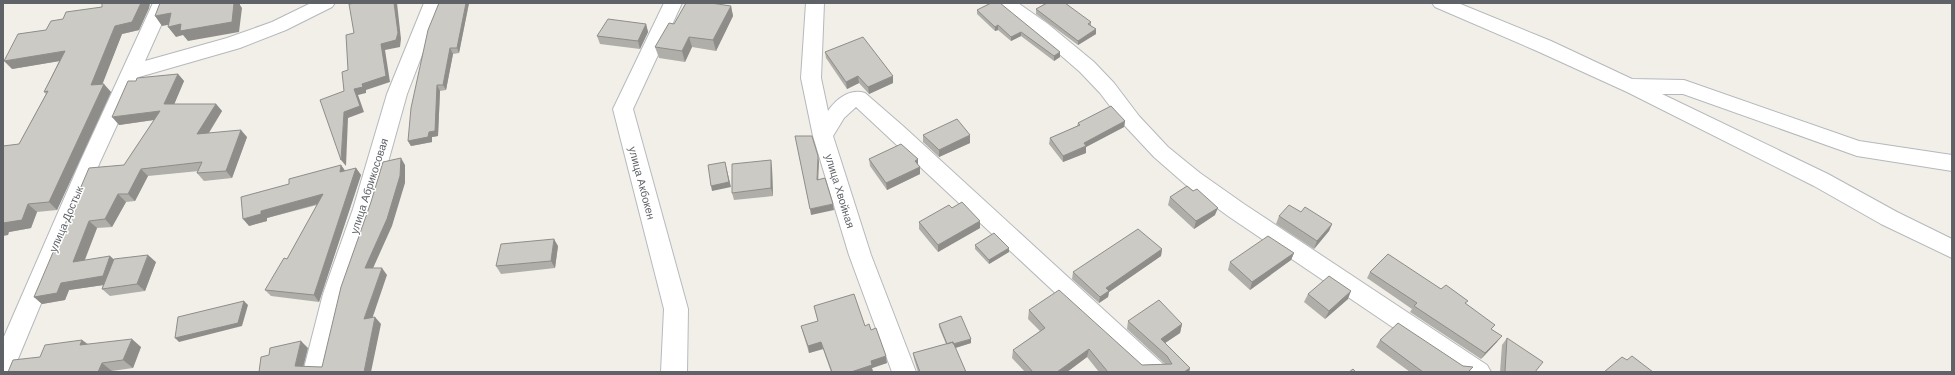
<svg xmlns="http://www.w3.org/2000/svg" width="1955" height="375" font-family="Arial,sans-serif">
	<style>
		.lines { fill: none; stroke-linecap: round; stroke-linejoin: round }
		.street-casing { stroke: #b5b8bc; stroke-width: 2 }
		.secondary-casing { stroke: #b6babf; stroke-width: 2 }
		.street { fill: #fff; fill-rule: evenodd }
		.secondary { fill: #fff; fill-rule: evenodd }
		.wall { fill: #afaea9 }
		.shaded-wall { fill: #8f8d8a }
		.building { fill: #cccac5; stroke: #8f8d8a }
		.labels { text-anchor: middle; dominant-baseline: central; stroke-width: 3; stroke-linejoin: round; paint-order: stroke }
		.street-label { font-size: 11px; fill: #5f6368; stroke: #fff }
	</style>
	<rect width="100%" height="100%" fill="#f1efe8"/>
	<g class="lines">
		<g class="street-casing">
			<path id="street" d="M 153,3 L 171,3 L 145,61 L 227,38 L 272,22 L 311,3 L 335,3 L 332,7 L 286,30 L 240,48 L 139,77 L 100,162 L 15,366 L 12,372 L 3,372 L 3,339 L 80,162 Z
				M 424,3 L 442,3 L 407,94 L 375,209 L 345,294 L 327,372 L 303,372 L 323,294 L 353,209 L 387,94 Z
				M 806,3 L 824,3 L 821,78 L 828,111 C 836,99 850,88 865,93 L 903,126 L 1164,365 L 1168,372 L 1140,372 L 856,107 L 844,118 L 833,136 L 871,255 L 916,372 L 892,372 L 849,255 L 813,136 L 801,78 Z
				M 997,3 L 1018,3 L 1048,24 L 1094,62 L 1114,83 L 1139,116 L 1168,147 L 1200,173 L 1244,204 L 1487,365 L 1491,372 L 1459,372 L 1228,216 L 1186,185 L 1154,157 L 1125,126 L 1100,93 L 1080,72 L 1034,32 L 1000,7 Z
				M 1432,3 L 1458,3 L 1551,41 L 1632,79 L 1684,80 L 1859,141 L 1952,155 L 1952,171 L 1857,156 L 1683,94 L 1662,94 L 1828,174 L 1897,212 L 1952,239 L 1952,258 L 1881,224 L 1814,186 L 1627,92 L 1537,51 L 1435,7 Z"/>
		</g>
		<g class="secondary-casing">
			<path id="secondary" d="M 664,3 L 682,3 L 633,109 L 688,309 L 687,372 L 661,372 L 664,309 L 613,109 Z"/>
		</g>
		<use href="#street" class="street"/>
		<use href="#secondary" class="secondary"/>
	</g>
	<path class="wall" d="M 102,3 L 150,3 L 149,8 L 139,30 L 122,34 L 102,84 L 111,92 L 57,210 L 37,212 L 31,228 L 9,232 L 8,235 L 19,144 L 46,94 L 44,92 L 59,61 L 12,69 L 46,30 L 63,19 L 102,7 Z
		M 439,3 L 469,3 L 459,53 L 453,54 L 446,90 L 440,91 L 438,136 L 432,137 L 432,142 L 411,146 L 408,141 Z
		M 991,3 L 1060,52 L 1060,57 L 1054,61 L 1021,36 L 1011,41 L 998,30 L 995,31 L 977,14 L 977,10 Z
		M 731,6 L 733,16 L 716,51 L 692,47 L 685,62 L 659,58 L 655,47 L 674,24 Z
		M 1036,9 L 1091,22 L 1091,26 L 1096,29 L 1096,34 L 1078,45 L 1036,14 Z
		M 646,24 L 648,32 L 640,49 L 600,44 L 597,36 Z
		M 825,52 L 893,83 L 869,94 L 859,83 L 847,89 L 826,58 Z
		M 178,74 L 184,81 L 174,104 L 216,104 L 222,111 L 209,133 L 247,137 L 232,178 L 204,181 L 197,173 L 199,171 L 148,176 L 135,201 L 126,202 L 112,227 L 97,228 L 85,260 L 113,260 L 156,262 L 145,291 L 110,296 L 102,289 L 103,285 L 69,290 L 65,300 L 42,304 L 34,297 L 124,165 L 154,120 L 119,125 L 136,81 Z
		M 1125,121 L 1124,127 L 1086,147 L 1086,153 L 1063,162 L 1049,144 L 1050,138 L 1077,126 L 1078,123 Z
		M 923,135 L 970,143 L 939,157 L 923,142 Z
		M 869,159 L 918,159 L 918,165 L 920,167 L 920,174 L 887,190 L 870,166 Z
		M 341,165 L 345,171 L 356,168 L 361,175 L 319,302 L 271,296 L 265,290 L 287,259 L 317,205 L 267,218 L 267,221 L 249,226 L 289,184 Z
		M 772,168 L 773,196 L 734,200 L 732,193 Z
		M 1170,197 L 1215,215 L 1194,229 L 1168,205 Z
		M 1301,212 L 1332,224 L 1329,231 L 1314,249 L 1276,224 L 1279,216 Z
		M 919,222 L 980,228 L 938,252 L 919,229 Z
		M 975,245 L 1009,252 L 989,264 L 975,249 Z
		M 558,246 L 555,268 L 501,274 L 496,266 Z
		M 1162,249 L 1161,256 L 1109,292 L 1108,297 L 1099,303 L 1072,279 L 1073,272 Z
		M 1294,253 L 1291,260 L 1250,290 L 1228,270 L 1230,262 Z
		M 1370,272 L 1441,289 L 1466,304 L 1492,330 L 1497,342 L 1481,359 L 1410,312 L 1412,309 L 1367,278 Z
		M 1308,294 L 1348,299 L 1325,319 L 1304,302 Z
		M 814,306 L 865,326 L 871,330 L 887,363 L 872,368 L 873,372 L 831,372 L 823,349 L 809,353 L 803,333 L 801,326 L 818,321 Z
		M 1029,310 L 1142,365 L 1165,364 L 1127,329 L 1128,321 L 1182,324 L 1180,333 L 1165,343 L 1190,368 L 1189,372 L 1099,372 L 1087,357 L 1067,372 L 1025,372 L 1012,358 L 1013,350 L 1040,331 L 1028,319 Z
		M 939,324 L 971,343 L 955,348 L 966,372 L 918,372 L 914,359 L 913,353 L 946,344 L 939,327 Z
		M 1507,338 L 1535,372 L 1500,372 L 1502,345 Z
		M 82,340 L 88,344 L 141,347 L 133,368 L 112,371 L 111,372 L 8,372 L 40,357 Z
		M 1380,340 L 1463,366 L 1473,367 L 1469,372 L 1410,372 L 1376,347 Z"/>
	<path class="shaded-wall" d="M 141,3 L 150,3 L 149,8 L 139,30 L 122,34 L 99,93 L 91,85 L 115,26 Z
		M 234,3 L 240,3 L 240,5 L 242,8 L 239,32 L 188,41 L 183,35 L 176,37 L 168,27 Z
		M 394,3 L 397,3 L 401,39 L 400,47 L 385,50 L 390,82 L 366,90 L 366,93 L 358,95 L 364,112 L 348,118 L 346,166 L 341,160 L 344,112 L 354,89 L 362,84 Z
		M 466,3 L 469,3 L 459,53 L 457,48 Z
		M 731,6 L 733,16 L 716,51 L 713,40 Z
		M 171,13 L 178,23 L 162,26 L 155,16 Z
		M 646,24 L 648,32 L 640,49 L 638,41 Z
		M 998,25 L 998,30 L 995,31 L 995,27 Z
		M 1096,29 L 1096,34 L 1078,45 L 1078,41 Z
		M 1021,32 L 1021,36 L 1011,41 L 1011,37 Z
		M 689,37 L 692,47 L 685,62 L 682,51 Z
		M 450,48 L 453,54 L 446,90 L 443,85 Z
		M 65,51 L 72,59 L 12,69 L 4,61 Z
		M 1060,52 L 1060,57 L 1054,61 L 1054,56 Z
		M 178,74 L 184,81 L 171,112 L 164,104 Z
		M 858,76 L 859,83 L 847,89 L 846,82 Z
		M 893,76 L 893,83 L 869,94 L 868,87 Z
		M 104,84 L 111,92 L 57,210 L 49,202 Z
		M 437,85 L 440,91 L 438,136 L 432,137 L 432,142 L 411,146 L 408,141 L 429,132 Z
		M 216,104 L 222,111 L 203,142 L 197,134 Z
		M 160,111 L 167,118 L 119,125 L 112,117 Z
		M 1125,121 L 1124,127 L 1086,147 L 1086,153 L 1063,162 L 1063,156 L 1084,143 Z
		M 241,130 L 247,137 L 232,178 L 226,171 Z
		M 970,135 L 970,143 L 939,157 L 939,150 Z
		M 818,156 L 819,162 L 818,186 L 817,180 Z
		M 401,158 L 405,165 L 405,183 L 392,226 L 370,275 L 365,268 Z
		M 918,159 L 918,167 L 915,161 Z
		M 771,160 L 772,168 L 773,196 L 771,188 Z
		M 725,162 L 731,187 L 712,191 L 711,186 Z
		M 341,165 L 346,172 L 340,172 Z
		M 920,167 L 920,174 L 887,190 L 886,183 Z
		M 356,168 L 361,175 L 319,302 L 314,295 Z
		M 141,169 L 148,176 L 135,201 L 128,194 Z
		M 118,194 L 126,202 L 112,227 L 105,219 Z
		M 323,194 L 328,201 L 267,218 L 267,221 L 249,226 L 243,219 L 261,211 Z
		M 28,204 L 37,212 L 31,228 L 9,232 L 8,235 L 3,236 L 3,223 Z
		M 833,204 L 834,210 L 811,215 L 810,209 Z
		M 1218,208 L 1215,215 L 1194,229 L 1196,221 Z
		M 89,221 L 97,228 L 81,269 L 73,262 Z
		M 980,221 L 980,228 L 938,252 L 938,245 Z
		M 1332,224 L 1329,231 L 1314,249 L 1317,241 Z
		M 554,239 L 558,246 L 555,268 L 551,261 Z
		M 1009,248 L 1009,252 L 989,264 L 989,260 Z
		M 1162,249 L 1161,256 L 1109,292 L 1108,297 L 1099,303 L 1100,297 L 1106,288 Z
		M 1294,253 L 1291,260 L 1250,290 L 1252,282 Z
		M 148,255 L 156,262 L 145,291 L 137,284 Z
		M 110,256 L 118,263 L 111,284 L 69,290 L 65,300 L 42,304 L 34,297 L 61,283 Z
		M 382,268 L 387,275 L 370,325 L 364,319 Z
		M 1351,291 L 1348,299 L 1325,319 L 1329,311 Z
		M 244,301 L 248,305 L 242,326 L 179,342 L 175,338 Z
		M 375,317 L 381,324 L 371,372 L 364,372 Z
		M 1182,324 L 1180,333 L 1159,347 L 1161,339 Z
		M 1502,336 L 1497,342 L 1481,359 L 1485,353 Z
		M 132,339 L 141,347 L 133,368 L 123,360 Z
		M 971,339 L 971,343 L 949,350 L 948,346 Z
		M 82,340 L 92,348 L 80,345 Z
		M 301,341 L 308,348 L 302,372 L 295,366 Z
		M 821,342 L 823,349 L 809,353 L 808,346 Z
		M 1089,349 L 1087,357 L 1067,372 L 1057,372 Z
		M 886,356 L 887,363 L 872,368 L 873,372 L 851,372 L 871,361 Z
		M 102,363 L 112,371 L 111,372 L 98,372 Z
		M 1190,368 L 1189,372 L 1184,372 Z"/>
	<path class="building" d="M 102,3 L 141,3 L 132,22 L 115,26 L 91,85 L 104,84 L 49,202 L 28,204 L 22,220 L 3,223 L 3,146 L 19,144 L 48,91 L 44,92 L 65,51 L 4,61 L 18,34 L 46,30 L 51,21 L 63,19 L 66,12 L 102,7 Z
		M 160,3 L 234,3 L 232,22 L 180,31 L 181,24 L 168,27 L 171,13 L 155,16 Z
		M 355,3 L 394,3 L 398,33 L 396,40 L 381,44 L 386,76 L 362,84 L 363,87 L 354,89 L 360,106 L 344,112 L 341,160 L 320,100 L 344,91 L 342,72 L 348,70 L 346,35 L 354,33 L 349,4 Z
		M 439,3 L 466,3 L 457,48 L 450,48 L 443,85 L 437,85 L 435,131 L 429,132 L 428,137 L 408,141 L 411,108 L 428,30 Z
		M 686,3 L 711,3 L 731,6 L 713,40 L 689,37 L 682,51 L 655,47 L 669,23 L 674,24 Z
		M 991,3 L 1000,3 L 1060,52 L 1054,56 L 1021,32 L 1011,37 L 998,25 L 995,27 L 977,10 Z
		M 1047,3 L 1065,3 L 1091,22 L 1088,24 L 1096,29 L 1078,41 L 1036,9 Z
		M 608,19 L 646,24 L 638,41 L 597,36 Z
		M 863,37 L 893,76 L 868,87 L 858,76 L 846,82 L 825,52 Z
		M 178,74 L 164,104 L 216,104 L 197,134 L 241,130 L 226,171 L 197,173 L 202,162 L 141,169 L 128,194 L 118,194 L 105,219 L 89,221 L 73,262 L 110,256 L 103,276 L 61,283 L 57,293 L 34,297 L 89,168 L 124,165 L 160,111 L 112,117 L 128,81 L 136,81 L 137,78 Z
		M 1111,106 L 1125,121 L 1084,143 L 1086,146 L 1063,156 L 1050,138 L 1080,125 L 1078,123 Z
		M 957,119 L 970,135 L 939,150 L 923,135 Z
		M 795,136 L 812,136 L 818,156 L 817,180 L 825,178 L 833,204 L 810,209 Z
		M 901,144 L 918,159 L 915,161 L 920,167 L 886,183 L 869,159 Z
		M 401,158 L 400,176 L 387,219 L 365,268 L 382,268 L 364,319 L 375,317 L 364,372 L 259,372 L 261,357 L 269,355 L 270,348 L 301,341 L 295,366 L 322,367 L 341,287 L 371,202 L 383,162 Z
		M 771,160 L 771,188 L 732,193 L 732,164 Z
		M 725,162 L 729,182 L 711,186 L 708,165 Z
		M 341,165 L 340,172 L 356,168 L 314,295 L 265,290 L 284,258 L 287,259 L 323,194 L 261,211 L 261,214 L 243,219 L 241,197 L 289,184 L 289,179 Z
		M 1187,186 L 1193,191 L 1197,189 L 1218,208 L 1196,221 L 1170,197 Z
		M 962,202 L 980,221 L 938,245 L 919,222 L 949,205 L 952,208 Z
		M 1289,205 L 1301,212 L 1305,207 L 1332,224 L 1317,241 L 1279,216 Z
		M 1138,229 L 1162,249 L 1106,288 L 1109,291 L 1100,297 L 1073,272 Z
		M 994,233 L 1009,248 L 989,260 L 975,245 Z
		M 1268,236 L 1294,253 L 1252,282 L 1230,262 Z
		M 554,239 L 551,261 L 496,266 L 501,244 Z
		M 1388,254 L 1441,289 L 1446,285 L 1468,301 L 1465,303 L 1495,325 L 1491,329 L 1502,336 L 1485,353 L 1414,306 L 1417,303 L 1370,272 Z
		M 148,255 L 137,284 L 102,289 L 114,259 Z
		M 1329,276 L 1351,291 L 1329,311 L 1308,294 Z
		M 1059,290 L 1142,365 L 1172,364 L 1167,356 L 1128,321 L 1159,300 L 1182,324 L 1161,339 L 1190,368 L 1184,372 L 1108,372 L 1089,349 L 1057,372 L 1033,372 L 1013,350 L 1045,328 L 1029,310 Z
		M 854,294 L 865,326 L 869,324 L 871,330 L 876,328 L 886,356 L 871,361 L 872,365 L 851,372 L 832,372 L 821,342 L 808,346 L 801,326 L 818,321 L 814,306 Z
		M 244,301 L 238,323 L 175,338 L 178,317 Z
		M 961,316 L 971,339 L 953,344 L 953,342 L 947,344 L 939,324 Z
		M 1398,323 L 1463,366 L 1473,367 L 1468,372 L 1423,372 L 1380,340 Z
		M 1507,338 L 1543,362 L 1535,372 L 1507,372 L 1505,371 Z
		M 132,339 L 123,360 L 102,363 L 98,372 L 8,372 L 13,360 L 40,357 L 45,345 L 82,340 L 80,345 Z
		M 953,342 L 966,372 L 920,372 L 913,353 Z
		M 1632,356 L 1653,372 L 1604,372 L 1622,357 L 1627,360 Z
		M 1353,369 L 1356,372 L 1349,372 Z"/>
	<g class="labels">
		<g class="street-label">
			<text transform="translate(642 183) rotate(75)">улица Акбокен</text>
			<text transform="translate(369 186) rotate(-72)">улица Абрикосовая</text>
			<text transform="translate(840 191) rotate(73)">улица Хвойная</text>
			<text transform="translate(66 219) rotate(-67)">улица Достык</text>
		</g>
	</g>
	<rect width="1955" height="375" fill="none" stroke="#5f6368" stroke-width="8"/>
</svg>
